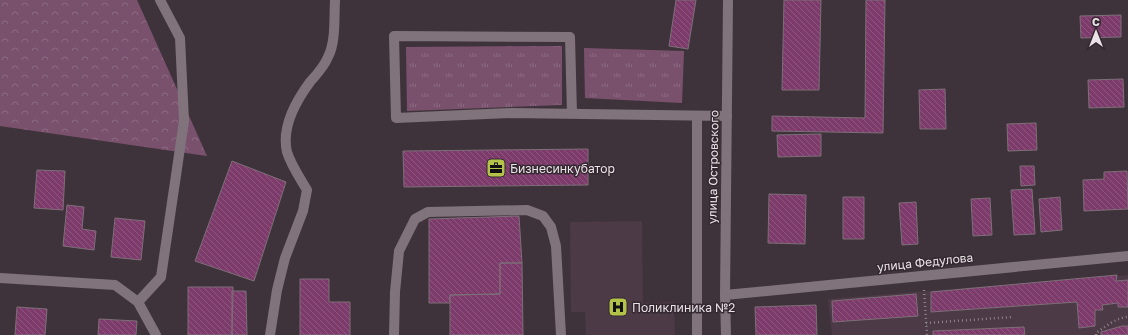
<svg xmlns="http://www.w3.org/2000/svg" width="1128" height="335" font-family="'Golos Text',sans-serif">
	<style>
		.built { fill: #4c3a46 }
		.grass { fill: url(#grass-tufts) }
		.forest { fill: url(#forest-crowns) }
		.building { fill: url(#building-back-hatch); stroke: #7d6f78 }
		.lines { fill: none; stroke-linecap: round; stroke-linejoin: round }
		.path { stroke: #8e838a; stroke-width: 2.5; stroke-dasharray: 1 3; stroke-linecap: butt }
		.lane { stroke: #81737c; stroke-width: 10 }
		.street { stroke: #81737c; stroke-width: 10 }
		.labels { text-anchor: middle; dominant-baseline: central; stroke-width: 3; stroke-linejoin: round; paint-order: stroke }
		.street-label { font-size: 12px; fill: #eae2e7; stroke: #352931 }
		.poi-label { font-size: 12px; fill: #eae2e7; stroke: #352931; text-anchor: start }
	</style>
	<defs>
		<pattern id="grass-tufts" width="24" height="20" patternUnits="userSpaceOnUse"><rect width="24" height="20" fill="#7a516d"/><path d="M3 7l-1-3M5 7V3M7 7l1-3M15 17l-1-3M17 17v-4M19 17l1-3" fill="none" stroke="#8d6a82"/></pattern>
		<pattern id="forest-crowns" width="20" height="18" patternUnits="userSpaceOnUse"><rect width="20" height="18" fill="#7a516d"/><path d="M2 6a3 3 0 1 1 6 0M12 15a3 3 0 1 1 6 0" fill="none" stroke="#8d6a82"/></pattern>
		<pattern id="building-back-hatch" width="6" height="6" patternUnits="userSpaceOnUse"><rect width="6" height="6" fill="#7c3b6b"/><path d="M-1 5l2 2M0 0l6 6M5-1l2 2" fill="none" stroke="#8f5780"/></pattern>
	</defs>
	<rect width="100%" height="100%" fill="#3f333b"/>
	<path class="built" d="M 642,221 L 643,303 L 674,302 L 675,335 L 586,335 L 585,312 L 571,312 L 570,222 Z
		M 1128,275 L 1128,335 L 832,335 L 828,299 Z"/>
	<path class="grass" d="M 562,46 L 562,105 L 407,111 L 406,47 Z
		M 584,48 L 684,51 L 682,103 L 585,98 Z"/>
	<path class="forest" d="M 0,0 L 137,0 L 207,156 L 0,126 Z"/>
	<path class="building" d="M 676,0 L 696,0 L 688,49 L 669,46 Z
		M 784,0 L 821,0 L 819,90 L 782,90 Z
		M 866,0 L 885,0 L 883,133 L 772,131 L 772,116 L 865,118 Z
		M 1121,15 L 1121,37 L 1081,38 L 1080,16 Z
		M 1123,79 L 1124,107 L 1089,108 L 1088,80 Z
		M 945,89 L 946,129 L 920,129 L 919,90 Z
		M 1036,123 L 1037,150 L 1008,151 L 1007,124 Z
		M 821,134 L 821,156 L 778,157 L 777,135 Z
		M 588,149 L 588,185 L 404,187 L 403,151 Z
		M 232,161 L 286,182 L 254,281 L 195,261 Z
		M 1020,166 L 1034,166 L 1035,185 L 1021,186 Z
		M 37,170 L 65,171 L 63,210 L 34,208 Z
		M 1127,171 L 1128,209 L 1084,211 L 1083,180 L 1104,179 L 1104,172 Z
		M 1032,189 L 1035,234 L 1014,235 L 1011,190 Z
		M 769,194 L 806,195 L 805,244 L 768,243 Z
		M 843,197 L 864,197 L 864,239 L 843,239 Z
		M 1060,197 L 1062,230 L 1041,232 L 1039,199 Z
		M 990,198 L 992,235 L 973,236 L 971,199 Z
		M 916,202 L 918,244 L 902,245 L 899,203 Z
		M 67,205 L 84,207 L 82,229 L 96,231 L 94,250 L 63,246 Z
		M 519,216 L 522,263 L 500,263 L 500,294 L 450,295 L 450,303 L 429,303 L 429,219 Z
		M 115,218 L 145,221 L 141,260 L 111,257 Z
		M 500,263 L 522,263 L 523,335 L 450,335 L 450,295 L 500,294 Z
		M 1117,275 L 1116,281 L 1128,280 L 1128,307 L 1118,307 L 1118,303 L 1102,305 L 1103,310 L 1095,310 L 1095,326 L 1079,328 L 1077,302 L 931,312 L 931,292 Z
		M 300,279 L 329,279 L 329,302 L 350,302 L 350,335 L 300,335 Z
		M 188,287 L 233,287 L 232,335 L 188,335 Z
		M 232,291 L 246,291 L 247,335 L 232,335 Z
		M 916,294 L 918,316 L 833,322 L 832,301 Z
		M 816,305 L 817,335 L 756,335 L 755,307 Z
		M 17,307 L 47,309 L 45,335 L 15,335 Z
		M 99,319 L 137,321 L 136,335 L 98,335 Z
		M 1122,326 L 1128,326 L 1128,335 L 1101,335 L 1101,332 Z
		M 1024,327 L 1025,335 L 933,335 L 933,331 Z"/>
	<g class="lines">
		<path class="path" d="M 924,290 L 927,335
			M 926,323 L 1013,317
			M 1096,335 L 1096,333 C 1105,327 1117,317 1128,317"/>
		<path class="lane" d="M 572,114 L 570,37 L 394,36 L 396,118 L 512,113 L 727,116
			M 270,335 L 277,290 L 285,258 L 303,211 L 307,190 C 300,178 291,165 287,152 C 281,127 296,101 310,82 C 317,74 324,67 328,57 C 336,42 334,17 335,0
			M 394,335 L 395,292 L 399,251 L 415,219 L 428,212 L 527,210 L 543,216 L 551,227 L 556,246 L 561,335"/>
		<path class="street" d="M 0,278 L 115,285 L 138,302
			M 725,295 L 1128,256
			M 156,335 L 138,302 L 161,277 L 184,121 L 180,38 L 160,0
			M 697,335 L 697,116
			M 726,335 L 725,295 L 728,0"/>
	</g>
	<defs>
		<g id="office-square" transform="scale(1)"><rect x="-9" y="-9" width="18" height="18" rx="4" fill="#b4c24a" stroke="#352931"/><path d="M-6-3h4V-5.5h4V-3h4V5H-6ZM-1-4.5V-3h2v-1.5ZM-6 0V1H6V0Z" fill="#111"/></g>
		<g id="hospital-square" transform="scale(1)"><rect x="-9" y="-9" width="18" height="18" rx="4" fill="#b4c24a" stroke="#352931"/><path d="M-5-5h3v3.5h4V-5h3V5h-3V1.5h-4V5h-3Z" fill="#111"/></g>
	</defs>
	<g fill-rule="evenodd">
		<use href="#office-square" x="496" y="168"/>
		<use href="#hospital-square" x="618" y="307"/>
	</g>
	<g class="labels">
		<g class="street-label">
			<text transform="translate(713 167) rotate(-89)">улица Островского</text>
			<text transform="translate(925 262) rotate(-6)">улица Федулова</text>
		</g>
		<g class="poi-label">
			<text x="510" y="168">Бизнесинкубатор</text>
			<text x="632" y="307">Поликлиника №2</text>
		</g>
	</g>
	<g transform="translate(1096 32)" stroke="#352931" stroke-width="3" paint-order="stroke">
	<path d="M0-3L7 15L0 10L-7 15Z" fill="#eae2e7"/>
	<text y="-6" font-size="11" font-weight="bold" text-anchor="middle" fill="#eae2e7">С</text>
	</g>
</svg>
